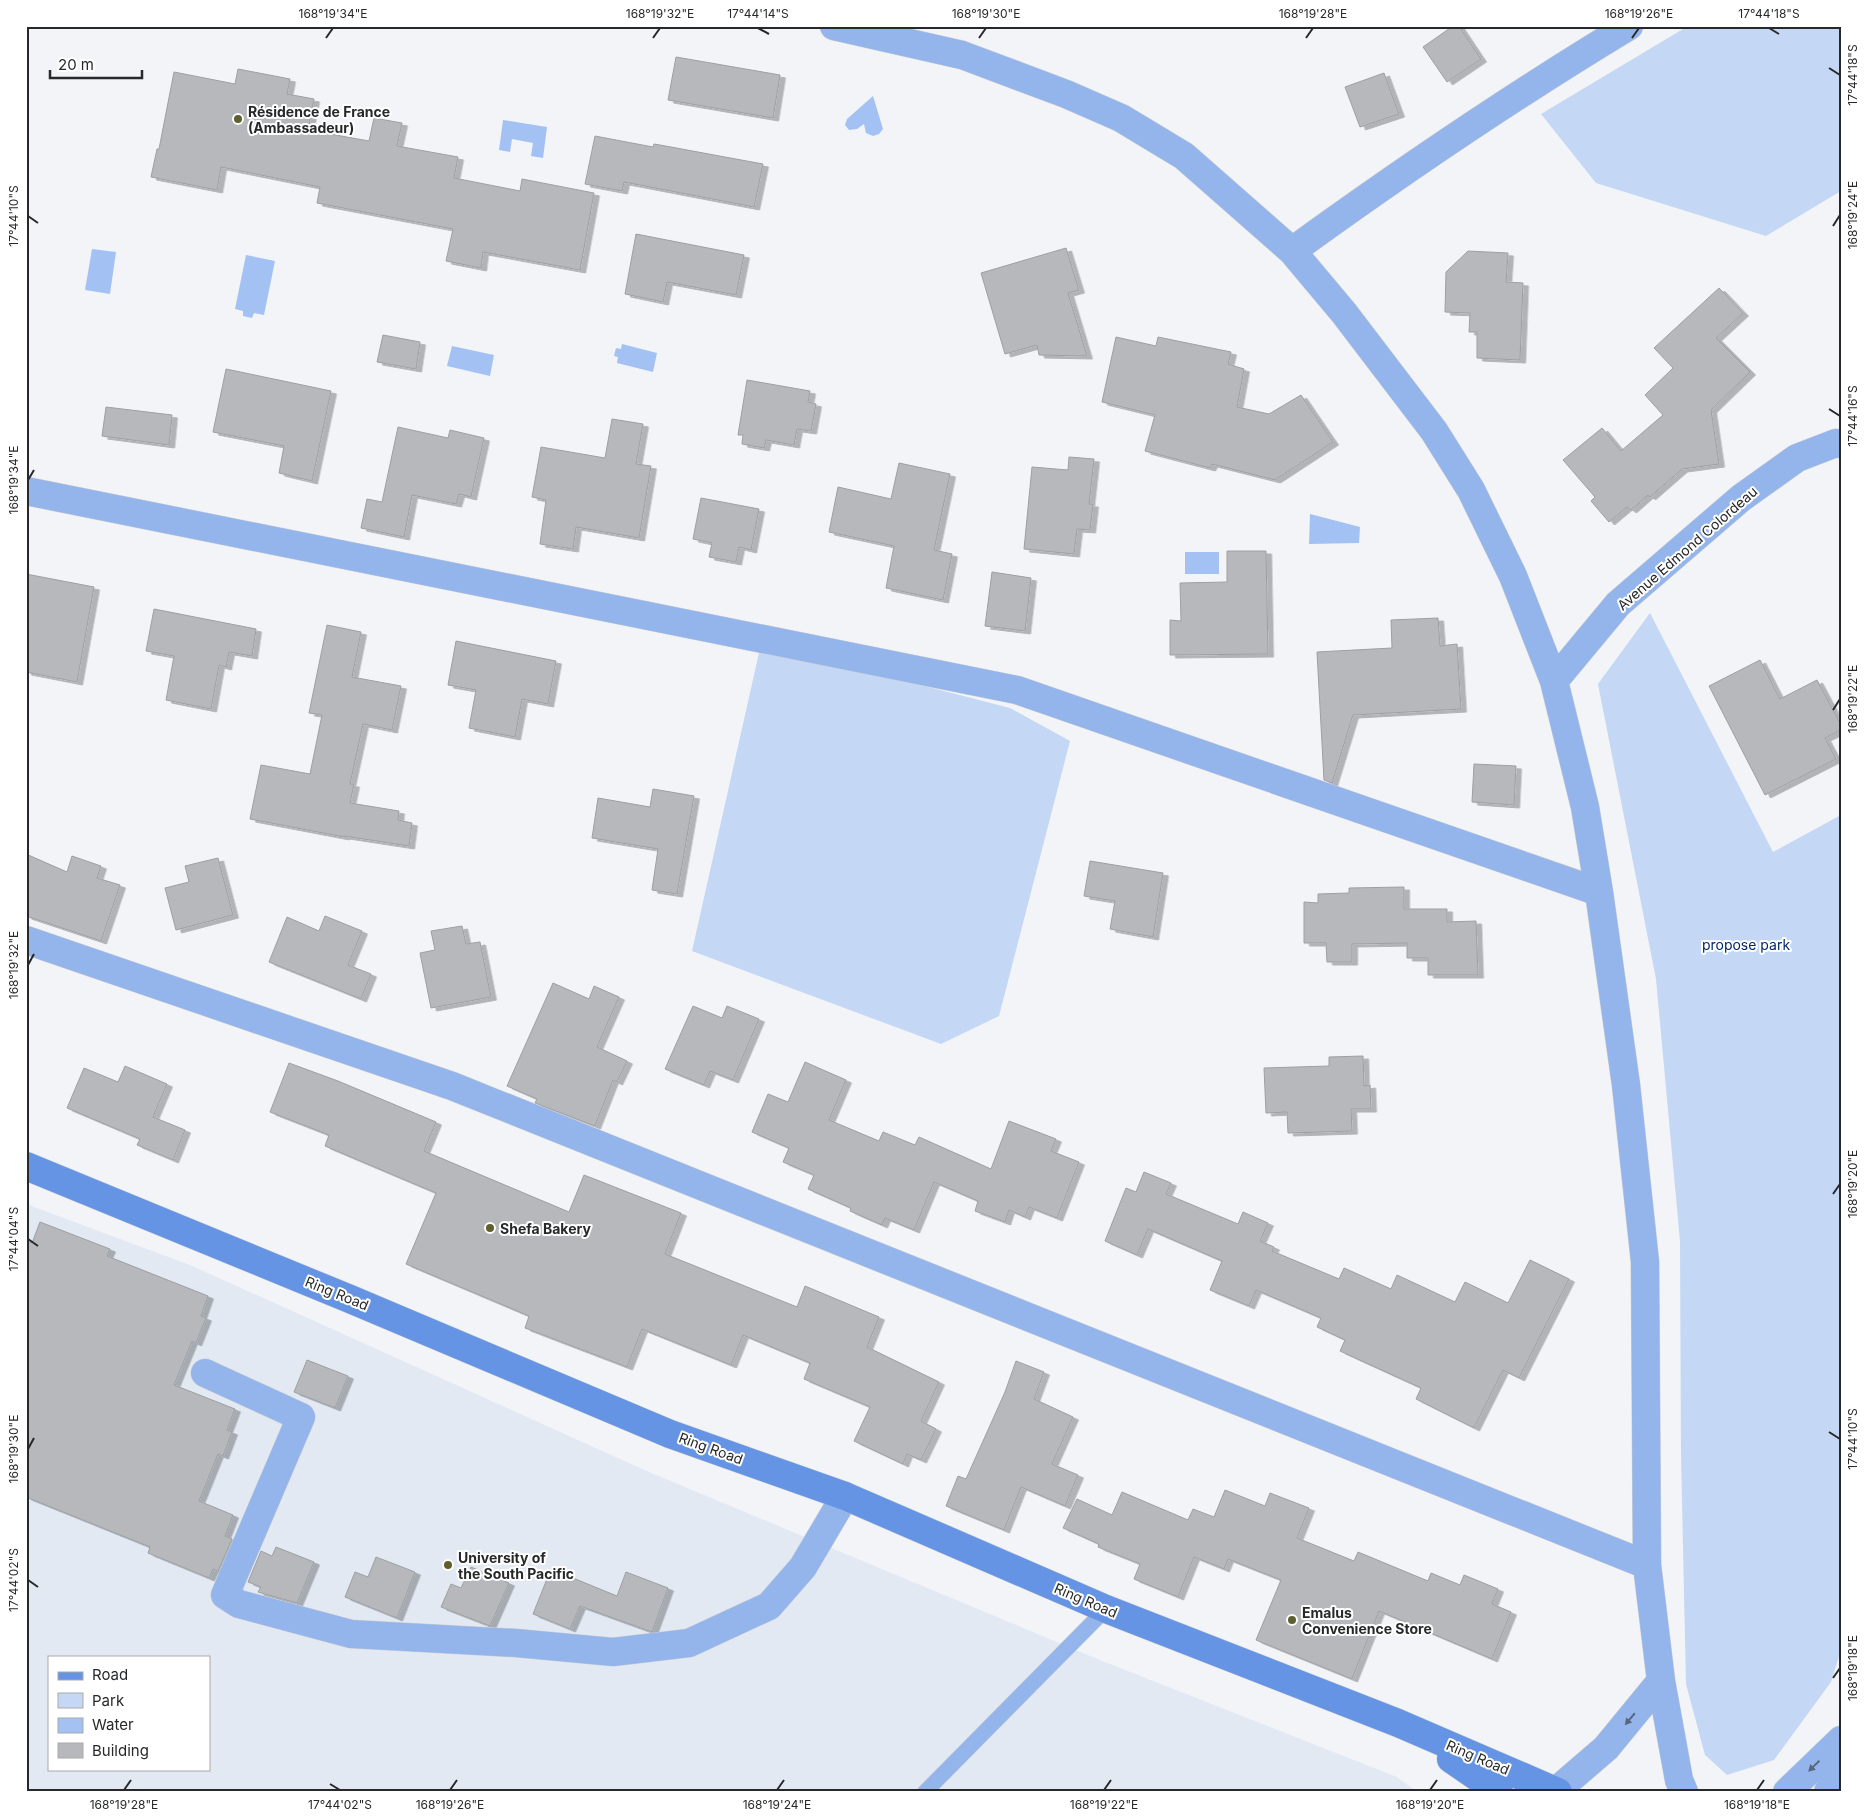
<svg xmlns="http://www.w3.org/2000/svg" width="1867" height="1818" font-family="Inter,sans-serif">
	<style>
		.built { fill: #e3e9f3; fill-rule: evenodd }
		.green { fill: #c4d7f5 }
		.water { fill: #a3c2f3 }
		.building { fill: #b6b8bc; stroke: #9d9fa2; filter: url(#shadow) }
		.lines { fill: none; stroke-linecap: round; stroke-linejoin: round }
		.service-casing { stroke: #cdcfd3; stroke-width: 16 }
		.minor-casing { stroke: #cdcfd3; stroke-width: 29 }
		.tertiary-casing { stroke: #cdcfd3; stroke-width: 29 }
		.secondary-casing { stroke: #cdcfd3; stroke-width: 29 }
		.service { stroke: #94b5eb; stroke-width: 15 }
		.minor { stroke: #94b5eb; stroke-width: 28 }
		.tertiary { stroke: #94b5eb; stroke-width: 28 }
		.secondary { stroke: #6494e3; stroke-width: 28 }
		.oneway { fill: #586780 }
		.ticks { fill: none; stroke: #272829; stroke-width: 2 }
		.poi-dot { fill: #5f602d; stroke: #fff; stroke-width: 2 }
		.labels { text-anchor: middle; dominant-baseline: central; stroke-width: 4; stroke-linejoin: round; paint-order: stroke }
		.poi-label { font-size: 14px; font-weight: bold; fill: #272829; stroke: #fff; text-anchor: start }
		.street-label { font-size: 14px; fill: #272829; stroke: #fff }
		.park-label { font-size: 14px; fill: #00286c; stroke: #fff }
		.neatline { fill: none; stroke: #272829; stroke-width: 2 }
		.ticks-label { font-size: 12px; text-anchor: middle; fill: #272829 }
	</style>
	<defs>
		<filter id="shadow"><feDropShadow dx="5.5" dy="3" stdDeviation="0" flood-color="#0004"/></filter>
	</defs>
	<rect width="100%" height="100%" fill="#f2f4f8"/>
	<path class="built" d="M 26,1204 L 190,1265 L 649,1472 L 1100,1660 L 1397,1777 L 1417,1792 L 26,1792 ZM 49,1657 L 209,1657 L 209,1769 L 49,1769 Z"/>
	<path class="green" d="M 1688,26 L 1841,26 L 1841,191 L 1766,236 L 1596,183 L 1541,114 Z
		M 1650,613 L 1773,852 L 1841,815 L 1841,1650 L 1831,1682 L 1774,1760 L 1727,1775 L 1705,1755 L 1686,1684 L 1681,1454 L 1680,1241 L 1656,979 L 1598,684 Z
		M 761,644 L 1010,708 L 1070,741 L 999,1016 L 941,1044 L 692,951 Z"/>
	<path class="water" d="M 873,96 L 883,129 L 879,134 L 873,136 L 866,133 L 864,124 L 857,129 L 849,130 L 845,125 L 847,119 Z
		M 503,120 L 547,127 L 543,158 L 531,156 L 533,143 L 512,139 L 510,152 L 499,150 Z
		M 92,249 L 116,252 L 110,294 L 85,290 Z
		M 246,255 L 275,261 L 264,315 L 254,313 L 252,318 L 243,316 L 243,311 L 235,309 Z
		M 622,344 L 657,353 L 653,372 L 617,363 L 618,357 L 614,356 L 616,348 L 621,349 Z
		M 452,346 L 494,355 L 490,376 L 447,366 Z
		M 1310,514 L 1360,527 L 1359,543 L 1309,544 Z
		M 1185,552 L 1219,552 L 1219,574 L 1185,574 Z"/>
	<path class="building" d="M 1453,26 L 1459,26 L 1481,59 L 1447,82 L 1423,47 Z
		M 676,57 L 780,75 L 773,118 L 668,100 Z
		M 238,69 L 290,79 L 287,94 L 314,99 L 308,130 L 369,141 L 374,118 L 402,123 L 397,146 L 458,157 L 454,178 L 520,191 L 522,179 L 594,193 L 580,270 L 483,252 L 481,268 L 446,261 L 453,229 L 317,203 L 320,187 L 221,167 L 217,190 L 151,177 L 157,149 L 159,149 L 174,72 L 235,84 Z
		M 1384,73 L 1399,114 L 1360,127 L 1345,87 Z
		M 595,136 L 653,147 L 654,144 L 660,145 L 763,164 L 754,207 L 624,182 L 622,191 L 585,184 Z
		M 636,234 L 744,255 L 736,295 L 667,282 L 663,302 L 625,294 Z
		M 1066,248 L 1079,290 L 1068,293 L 1087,356 L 1039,355 L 1037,345 L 1005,354 L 981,273 Z
		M 1468,251 L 1508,253 L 1506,282 L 1523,283 L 1520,360 L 1477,358 L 1477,332 L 1469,332 L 1470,313 L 1445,312 L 1446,272 Z
		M 1719,288 L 1743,313 L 1716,338 L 1750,372 L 1711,410 L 1719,464 L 1682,469 L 1650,497 L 1648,495 L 1631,510 L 1627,507 L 1609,522 L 1591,501 L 1595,497 L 1563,460 L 1602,428 L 1621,451 L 1663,415 L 1645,395 L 1673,368 L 1654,348 Z
		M 383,335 L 420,342 L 416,369 L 377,362 Z
		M 1116,337 L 1156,346 L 1158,337 L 1231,352 L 1228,364 L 1244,369 L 1237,407 L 1269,414 L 1301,395 L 1333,442 L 1275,480 L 1212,464 L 1210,468 L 1145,451 L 1155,415 L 1102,402 Z
		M 226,369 L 331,391 L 312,481 L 279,473 L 284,446 L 213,432 Z
		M 747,380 L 810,391 L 808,402 L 816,404 L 811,431 L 797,429 L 794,445 L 766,440 L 764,448 L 742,444 L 743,435 L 738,435 Z
		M 106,407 L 172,415 L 169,445 L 102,436 Z
		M 612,419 L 643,424 L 636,464 L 651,466 L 639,538 L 576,527 L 573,549 L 540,544 L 546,500 L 532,497 L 541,447 L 605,458 Z
		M 398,427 L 448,438 L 450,430 L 484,438 L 471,497 L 459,494 L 456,504 L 412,495 L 404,537 L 361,528 L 367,499 L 382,502 Z
		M 1069,457 L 1094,459 L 1089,504 L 1093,504 L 1090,530 L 1077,529 L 1074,554 L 1024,549 L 1032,467 L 1068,470 Z
		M 899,463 L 950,474 L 934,550 L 952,554 L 943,600 L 886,588 L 894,546 L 829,532 L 838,487 L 891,499 Z
		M 701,498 L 759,509 L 751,550 L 739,547 L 736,562 L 709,557 L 712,543 L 693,539 Z
		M 1227,551 L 1266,551 L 1268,654 L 1170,655 L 1170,620 L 1181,621 L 1180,583 L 1227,582 Z
		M 992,572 L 1031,578 L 1025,631 L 985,626 Z
		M 26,574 L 94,587 L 77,682 L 26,672 Z
		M 154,609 L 256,629 L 252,656 L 229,652 L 226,667 L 219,665 L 211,709 L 166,700 L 174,656 L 146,651 Z
		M 1438,618 L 1440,646 L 1457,644 L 1461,709 L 1353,715 L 1332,783 L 1324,780 L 1317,652 L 1392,648 L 1391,620 Z
		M 327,625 L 361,632 L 352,677 L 401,686 L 392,730 L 363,724 L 350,784 L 354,784 L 350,803 L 399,811 L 398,820 L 412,823 L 409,846 L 344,836 L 344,837 L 250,819 L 261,765 L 310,774 L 322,715 L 309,713 Z
		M 456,641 L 556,661 L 548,704 L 522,699 L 515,737 L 469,728 L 476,690 L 448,685 Z
		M 1760,660 L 1780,699 L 1817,680 L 1841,725 L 1841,730 L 1825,738 L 1836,759 L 1765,795 L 1709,686 Z
		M 1474,764 L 1516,766 L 1514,805 L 1472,802 Z
		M 653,789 L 694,796 L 677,894 L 652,890 L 658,849 L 592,838 L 598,798 L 650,807 Z
		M 26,854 L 67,872 L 72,856 L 101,866 L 97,878 L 120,885 L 101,941 L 26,916 Z
		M 218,858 L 233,915 L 176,930 L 165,888 L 189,882 L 185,866 Z
		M 1090,861 L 1163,873 L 1153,937 L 1110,929 L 1115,901 L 1084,896 Z
		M 1404,887 L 1404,909 L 1447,909 L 1447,922 L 1476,921 L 1478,975 L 1428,975 L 1428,958 L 1407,958 L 1407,943 L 1352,944 L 1352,962 L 1327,962 L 1326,943 L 1304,943 L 1304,902 L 1318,903 L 1318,894 L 1349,893 L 1349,888 Z
		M 325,916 L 362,931 L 348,965 L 371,974 L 361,999 L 269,962 L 287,917 L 319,931 Z
		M 462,926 L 466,944 L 480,942 L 491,997 L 431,1008 L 420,953 L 435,950 L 431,931 Z
		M 553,983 L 589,999 L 594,986 L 619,997 L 597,1047 L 627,1061 L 617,1082 L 613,1080 L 595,1126 L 535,1103 L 537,1099 L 507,1086 Z
		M 693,1006 L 722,1018 L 727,1006 L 759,1019 L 733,1080 L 710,1071 L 704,1085 L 665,1069 Z
		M 1363,1056 L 1364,1086 L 1370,1085 L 1371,1109 L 1351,1109 L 1352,1131 L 1288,1133 L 1287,1112 L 1266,1113 L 1264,1068 L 1329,1066 L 1329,1057 Z
		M 805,1062 L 846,1080 L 829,1120 L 879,1141 L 883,1132 L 915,1145 L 919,1137 L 991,1169 L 1009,1121 L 1056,1139 L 1051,1151 L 1079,1162 L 1057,1218 L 1029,1207 L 1025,1217 L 1009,1210 L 1005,1222 L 975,1211 L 978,1201 L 934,1182 L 914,1230 L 885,1218 L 882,1225 L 850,1211 L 851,1208 L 808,1189 L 814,1175 L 783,1162 L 789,1148 L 752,1132 L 768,1094 L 788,1102 Z
		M 289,1063 L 338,1081 L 436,1122 L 424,1151 L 569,1212 L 584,1175 L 681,1213 L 665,1254 L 797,1307 L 805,1286 L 879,1317 L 867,1347 L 939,1382 L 921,1421 L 936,1429 L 921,1460 L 907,1454 L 903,1464 L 854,1441 L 870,1407 L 804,1379 L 810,1363 L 743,1335 L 731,1365 L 642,1329 L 627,1367 L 525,1328 L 529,1316 L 406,1264 L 436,1193 L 325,1146 L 329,1135 L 270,1112 Z
		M 125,1066 L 167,1084 L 153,1117 L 185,1130 L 173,1160 L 137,1145 L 140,1139 L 67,1108 L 84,1068 L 118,1082 Z
		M 1144,1172 L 1171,1183 L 1166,1194 L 1238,1224 L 1243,1212 L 1268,1223 L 1260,1241 L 1274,1247 L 1272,1251 L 1339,1279 L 1344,1268 L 1391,1289 L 1397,1275 L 1455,1302 L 1465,1282 L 1508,1303 L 1530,1260 L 1569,1279 L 1519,1378 L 1503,1370 L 1474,1428 L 1416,1399 L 1421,1388 L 1340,1351 L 1345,1340 L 1317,1327 L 1321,1318 L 1256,1290 L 1249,1306 L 1210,1290 L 1222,1261 L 1148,1229 L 1137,1255 L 1105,1241 L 1126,1188 L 1136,1192 Z
		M 40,1222 L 110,1249 L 107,1256 L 208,1296 L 201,1316 L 206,1318 L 196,1343 L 192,1341 L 174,1385 L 235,1409 L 227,1430 L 232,1432 L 223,1456 L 218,1454 L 199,1501 L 233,1515 L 225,1536 L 232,1539 L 218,1571 L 213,1569 L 209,1578 L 148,1553 L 150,1547 L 26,1497 L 26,1241 L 32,1243 Z
		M 307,1360 L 348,1376 L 335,1408 L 294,1392 Z
		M 1016,1361 L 1044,1372 L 1034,1399 L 1073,1417 L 1052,1464 L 1078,1475 L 1065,1506 L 1021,1487 L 1004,1530 L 946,1506 L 958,1476 L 966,1479 L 1005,1392 Z
		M 1225,1490 L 1265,1506 L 1270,1493 L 1309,1508 L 1297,1538 L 1354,1561 L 1358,1552 L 1428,1581 L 1431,1573 L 1460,1585 L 1464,1575 L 1498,1589 L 1492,1604 L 1511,1612 L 1492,1659 L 1379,1611 L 1352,1679 L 1256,1640 L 1281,1580 L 1228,1559 L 1224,1569 L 1194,1557 L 1178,1597 L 1134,1579 L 1140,1564 L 1098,1547 L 1099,1544 L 1063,1528 L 1077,1499 L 1112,1515 L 1122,1492 L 1188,1520 L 1193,1509 L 1214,1517 Z
		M 276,1547 L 314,1562 L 297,1603 L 258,1592 L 261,1587 L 248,1582 L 261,1551 L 272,1556 Z
		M 376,1557 L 415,1572 L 397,1618 L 345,1597 L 355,1572 L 368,1577 Z
		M 471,1567 L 509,1583 L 490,1626 L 441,1607 L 451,1584 L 461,1588 Z
		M 551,1569 L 617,1596 L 626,1572 L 668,1588 L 652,1632 L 580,1606 L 570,1629 L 533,1614 Z"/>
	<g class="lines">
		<g class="service-casing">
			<path id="service" d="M 925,1792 L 1106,1609"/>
		</g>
		<g class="minor-casing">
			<path id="minor" d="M 834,26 L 962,55 L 1066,94 L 1121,118 L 1184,156 L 1292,251 L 1344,313 L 1434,431 L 1471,490 L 1513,576 L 1554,681 L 1585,807 L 1599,892 L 1626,1085 L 1645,1262 L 1647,1565 L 1661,1681 L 1679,1780 L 1684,1792
				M 1292,251 C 1401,172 1513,96 1629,26
				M 26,491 L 1017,690 L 1599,892
				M 1554,681 L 1618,604 L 1741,498 L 1797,458 L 1836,443 L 1841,444
				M 26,940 L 452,1086 L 1647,1565
				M 205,1373 L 301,1417 L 225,1595 L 239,1604 L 351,1634 L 516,1643 L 613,1652 L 689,1643 L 769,1606 L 803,1567 L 845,1496
				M 1556,1791 L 1606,1748 L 1661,1681"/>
		</g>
		<g class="tertiary-casing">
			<path id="tertiary" d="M 1787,1792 L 1841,1740
				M 1828,1792 L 1841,1768"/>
		</g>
		<g class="secondary-casing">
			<path id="secondary" d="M 26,1166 L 350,1299 L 670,1434 L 845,1496 L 1106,1609 L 1398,1723 L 1558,1792
				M 1451,1759 L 1499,1792"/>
		</g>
		<use href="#service" class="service"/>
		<use href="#minor" class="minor"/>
		<use href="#tertiary" class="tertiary"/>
		<use href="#secondary" class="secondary"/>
	</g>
	<defs><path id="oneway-solid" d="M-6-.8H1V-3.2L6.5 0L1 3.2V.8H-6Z" transform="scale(1.25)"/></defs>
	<g class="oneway">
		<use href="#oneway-solid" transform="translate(1630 1719) rotate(130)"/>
		<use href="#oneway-solid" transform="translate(1814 1766) rotate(136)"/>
	</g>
	<path class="ticks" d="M 758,28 L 769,34M 1769,28 L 1779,34M 326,38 L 333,28M 653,38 L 660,28M 979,38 L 986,28M 1306,38 L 1313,28M 1632,38 L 1639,28M 1829,68 L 1840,75M 28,216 L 38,223M 1833,226 L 1840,215M 1829,409 L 1840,416M 28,480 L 34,470M 1833,710 L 1840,699M 28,965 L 34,954M 1833,1194 L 1840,1184M 28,1239 L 38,1246M 1829,1432 L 1840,1439M 28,1449 L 34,1438M 28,1580 L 38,1587M 1833,1678 L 1840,1668M 330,1784 L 340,1790M 124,1790 L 131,1780M 450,1790 L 457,1780M 777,1790 L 784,1780M 1104,1790 L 1111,1780M 1430,1790 L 1437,1780M 1757,1790 L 1764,1780"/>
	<g class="poi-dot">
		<circle cx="238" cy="119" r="5"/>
		<circle cx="490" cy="1228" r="5"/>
		<circle cx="448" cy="1565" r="5"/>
		<circle cx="1292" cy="1620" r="5"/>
	</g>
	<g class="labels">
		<g class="poi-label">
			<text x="248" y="111">Résidence de France<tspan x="248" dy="16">(Ambassadeur)</tspan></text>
			<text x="500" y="1228">Shefa Bakery</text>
			<text x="458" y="1557">University of<tspan x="458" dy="16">the South Pacific</tspan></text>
			<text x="1302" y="1612">Emalus<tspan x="1302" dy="16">Convenience Store</tspan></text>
		</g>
		<g class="street-label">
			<text transform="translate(1687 548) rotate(-41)">Avenue Edmond Colordeau</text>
			<text transform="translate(337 1293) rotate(22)">Ring Road</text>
			<text transform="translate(711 1448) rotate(20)">Ring Road</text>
			<text transform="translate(1086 1600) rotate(23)">Ring Road</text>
			<text transform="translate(1478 1757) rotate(23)">Ring Road</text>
		</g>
		<g class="park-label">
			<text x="1746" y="944">propose park</text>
		</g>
	</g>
	<rect width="1867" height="1818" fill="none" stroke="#ffffff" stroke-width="55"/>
	<rect x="48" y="1656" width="162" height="115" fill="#ffffff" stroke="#a9a9a9"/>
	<rect x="58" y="1672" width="25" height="8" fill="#6494e3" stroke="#a9a9a9"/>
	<text x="92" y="1680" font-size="15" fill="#272829">Road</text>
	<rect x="58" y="1693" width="25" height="15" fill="#c4d7f5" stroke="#a9a9a9"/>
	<text x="92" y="1706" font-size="15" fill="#272829">Park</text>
	<rect x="58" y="1718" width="25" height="15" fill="#a3c2f3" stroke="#a9a9a9"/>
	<text x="92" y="1730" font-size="15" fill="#272829">Water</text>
	<rect x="58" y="1743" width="25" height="15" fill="#b6b8bc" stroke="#a9a9a9"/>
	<text x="92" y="1756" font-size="15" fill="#272829">Building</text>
	<path d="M50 70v8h92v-8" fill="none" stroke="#272829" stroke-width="2.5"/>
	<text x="58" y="70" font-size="15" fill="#272829" stroke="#ffffff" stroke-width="4" paint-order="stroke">20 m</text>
	<rect x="28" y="28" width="1812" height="1762" class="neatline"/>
	<g class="ticks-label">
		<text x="333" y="18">168°19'34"E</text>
		<text x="660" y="18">168°19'32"E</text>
		<text x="758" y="18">17°44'14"S</text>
		<text x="986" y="18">168°19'30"E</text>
		<text x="1313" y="18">168°19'28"E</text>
		<text x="1639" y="18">168°19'26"E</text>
		<text x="1769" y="18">17°44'18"S</text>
		<text transform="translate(1853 75) rotate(-90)" y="4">17°44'18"S</text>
		<text transform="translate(1853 215) rotate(-90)" y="4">168°19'24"E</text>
		<text transform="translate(14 216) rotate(-90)" y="4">17°44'10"S</text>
		<text transform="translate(1853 416) rotate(-90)" y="4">17°44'16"S</text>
		<text transform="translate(14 480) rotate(-90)" y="4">168°19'34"E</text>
		<text transform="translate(1853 699) rotate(-90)" y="4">168°19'22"E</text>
		<text transform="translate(14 965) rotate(-90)" y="4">168°19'32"E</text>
		<text transform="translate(1853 1184) rotate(-90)" y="4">168°19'20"E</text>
		<text transform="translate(14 1239) rotate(-90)" y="4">17°44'04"S</text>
		<text transform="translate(1853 1439) rotate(-90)" y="4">17°44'10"S</text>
		<text transform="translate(14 1449) rotate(-90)" y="4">168°19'30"E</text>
		<text transform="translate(14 1580) rotate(-90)" y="4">17°44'02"S</text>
		<text transform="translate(1853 1668) rotate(-90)" y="4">168°19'18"E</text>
		<text x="124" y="1809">168°19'28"E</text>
		<text x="340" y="1809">17°44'02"S</text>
		<text x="450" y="1809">168°19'26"E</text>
		<text x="777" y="1809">168°19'24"E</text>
		<text x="1104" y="1809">168°19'22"E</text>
		<text x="1430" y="1809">168°19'20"E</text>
		<text x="1757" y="1809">168°19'18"E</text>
	</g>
</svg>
